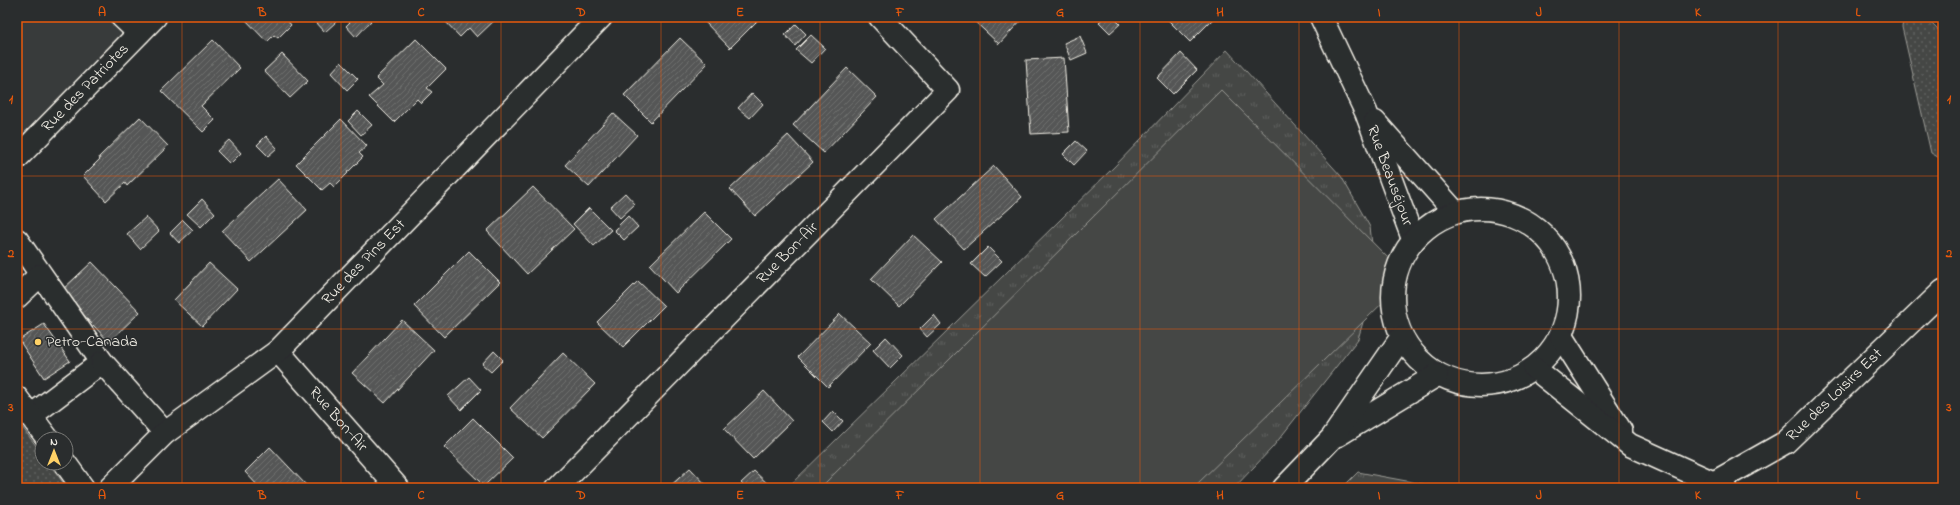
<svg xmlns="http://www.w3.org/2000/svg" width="1960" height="505" font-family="'Indie Flower',sans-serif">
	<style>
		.built { fill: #373a3a }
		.grass { fill: url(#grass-dots); stroke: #9c9c96 }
		.park { fill: url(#park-tufts); stroke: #9c9c96 }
		.pitch { fill: #444645; stroke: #9c9c96 }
		.building { fill: url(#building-hatch); stroke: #f4f1e8 }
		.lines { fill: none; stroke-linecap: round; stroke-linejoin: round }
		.minor-casing { stroke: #f4f1e8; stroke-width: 25 }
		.minor { stroke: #2a2d2e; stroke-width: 22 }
		.grid { fill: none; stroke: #e8590c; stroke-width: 1; stroke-opacity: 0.55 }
		.poi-dot { fill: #ffd166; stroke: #2a2d2e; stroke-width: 1.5 }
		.labels { text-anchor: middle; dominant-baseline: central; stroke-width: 3; stroke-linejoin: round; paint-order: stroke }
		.street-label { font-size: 16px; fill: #f4f1e8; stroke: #2a2d2e }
		.poi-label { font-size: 16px; fill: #f4f1e8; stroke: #2a2d2e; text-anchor: start }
		.neatline { fill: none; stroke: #e8590c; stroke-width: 1.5 }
		.grid-label { font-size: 13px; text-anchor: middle; font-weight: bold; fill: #e8590c }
	</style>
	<defs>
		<pattern id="grass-dots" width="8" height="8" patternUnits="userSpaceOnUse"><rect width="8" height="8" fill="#444645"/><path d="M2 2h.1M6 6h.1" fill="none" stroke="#606160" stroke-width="1.8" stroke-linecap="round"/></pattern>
		<pattern id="park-tufts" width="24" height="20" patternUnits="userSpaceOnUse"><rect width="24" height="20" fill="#444645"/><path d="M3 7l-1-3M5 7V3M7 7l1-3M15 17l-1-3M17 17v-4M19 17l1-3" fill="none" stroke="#606160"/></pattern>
		<pattern id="building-hatch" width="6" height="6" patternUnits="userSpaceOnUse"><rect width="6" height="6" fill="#555756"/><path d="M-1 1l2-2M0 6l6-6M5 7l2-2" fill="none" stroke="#6e706e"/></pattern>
	</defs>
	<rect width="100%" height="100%" fill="#2a2d2e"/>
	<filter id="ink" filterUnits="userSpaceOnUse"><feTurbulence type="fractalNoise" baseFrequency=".025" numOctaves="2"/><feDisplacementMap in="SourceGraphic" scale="8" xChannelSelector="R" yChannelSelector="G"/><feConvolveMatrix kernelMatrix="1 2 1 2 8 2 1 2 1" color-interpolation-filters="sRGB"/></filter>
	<g filter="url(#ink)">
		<path class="built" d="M 17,17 L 150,17 L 17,151 Z"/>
		<path class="grass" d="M 1904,17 L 1925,17 L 1943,35 L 1943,160 L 1931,153 L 1902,27 Z
			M 17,420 L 42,454 L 42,463 L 49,463 L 67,488 L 17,488 Z"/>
		<path class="park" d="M 1227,50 L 1341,176 L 1370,227 L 1376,278 L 1358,339 L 1272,448 L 1234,488 L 787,488 L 1114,167 Z
			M 1358,472 L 1444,488 L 1342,488 Z"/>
		<path class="pitch" d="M 1221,90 L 1408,278 L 1193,488 L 820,488 Z"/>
		<path class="building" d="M 243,17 L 292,17 L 288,21 L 291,25 L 278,38 L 274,35 L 267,42 Z
			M 319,17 L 330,17 L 336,22 L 325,32 L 315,21 Z
			M 355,17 L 367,17 L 371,21 L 356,37 L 346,26 Z
			M 449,17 L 498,17 L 477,37 L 469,28 L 460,37 L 445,21 Z
			M 705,17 L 761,17 L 730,48 L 703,20 Z
			M 970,17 L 1024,17 L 999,44 Z
			M 1104,17 L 1113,17 L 1120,24 L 1110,33 L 1099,22 Z
			M 1165,17 L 1215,17 L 1190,42 Z
			M 796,24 L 806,34 L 795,46 L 785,35 Z
			M 811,35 L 825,48 L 811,63 L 796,50 Z
			M 1080,36 L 1087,53 L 1071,60 L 1064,43 Z
			M 680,38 L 707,64 L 651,122 L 624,95 Z
			M 416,39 L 446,69 L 427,88 L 432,92 L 421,103 L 417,99 L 394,122 L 369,97 L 383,85 L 376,78 Z
			M 213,40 L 240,68 L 201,106 L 215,120 L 203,132 L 161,91 Z
			M 1181,53 L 1197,70 L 1173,94 L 1157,78 Z
			M 282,54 L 308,81 L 290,98 L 264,71 Z
			M 1064,58 L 1069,132 L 1031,134 L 1026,60 Z
			M 341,62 L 358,79 L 347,90 L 331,73 Z
			M 847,68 L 877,97 L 824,153 L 793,125 Z
			M 752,93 L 763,104 L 750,118 L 738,108 Z
			M 358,111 L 372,125 L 361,135 L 348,121 Z
			M 613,113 L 637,135 L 589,187 L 565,165 Z
			M 140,117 L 168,146 L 127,186 L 125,183 L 106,201 L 83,176 L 100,159 L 99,157 Z
			M 341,119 L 367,146 L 359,153 L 363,157 L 349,171 L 347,172 L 348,173 L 334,187 L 330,183 L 322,190 L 296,164 Z
			M 788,135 L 813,162 L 755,216 L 730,189 Z
			M 266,136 L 277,148 L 268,156 L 257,145 Z
			M 229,140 L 241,153 L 230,164 L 217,151 Z
			M 1076,141 L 1087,151 L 1074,165 L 1063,154 Z
			M 994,166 L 1022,197 L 964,249 L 936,219 Z
			M 278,179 L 307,210 L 251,262 L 222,231 Z
			M 533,187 L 574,229 L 527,274 L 487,231 Z
			M 625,193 L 635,204 L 620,218 L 610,207 Z
			M 202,199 L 215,213 L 201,227 L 187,214 Z
			M 589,208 L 611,230 L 594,246 L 573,224 Z
			M 704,212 L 731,239 L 676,293 L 650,265 Z
			M 628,216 L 638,227 L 624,240 L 614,230 Z
			M 146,217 L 159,231 L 140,249 L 127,234 Z
			M 183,220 L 193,230 L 179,243 L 170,233 Z
			M 913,235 L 942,262 L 899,306 L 871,279 Z
			M 988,247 L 1002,261 L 985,277 L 971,264 Z
			M 469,251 L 500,282 L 444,337 L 414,306 Z
			M 92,262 L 140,312 L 109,342 L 61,291 Z
			M 209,263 L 237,289 L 202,326 L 174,300 Z
			M 638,281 L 664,306 L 623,347 L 597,322 Z
			M 840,314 L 871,343 L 828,387 L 798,357 Z
			M 934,315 L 941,324 L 927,337 L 920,329 Z
			M 402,320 L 434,350 L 385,403 L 352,373 Z
			M 44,324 L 70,361 L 44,378 L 19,340 Z
			M 886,337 L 903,355 L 890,368 L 873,350 Z
			M 494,351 L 503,360 L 491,372 L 482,364 Z
			M 563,353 L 595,384 L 542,438 L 510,408 Z
			M 469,377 L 481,390 L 461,410 L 448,396 Z
			M 764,391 L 792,421 L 753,459 L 724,429 Z
			M 833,411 L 843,421 L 833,432 L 823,422 Z
			M 473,418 L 513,458 L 484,486 L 444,447 Z
			M 270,447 L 307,486 L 305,488 L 260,488 L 245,472 Z
			M 690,468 L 709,488 L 668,488 Z
			M 754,471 L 770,486 L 768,488 L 746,488 L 741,483 Z"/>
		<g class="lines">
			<g class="minor-casing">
				<g id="minor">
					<path d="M 122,17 L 139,33"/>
					<path id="s1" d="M 1321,17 L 1366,112 L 1413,239"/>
					<path d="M 1375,122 L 1455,212"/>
					<path id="s2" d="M 17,158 L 155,17"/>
					<circle cx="1481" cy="297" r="88"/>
					<path d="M 17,240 L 102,362 L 32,415"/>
					<path d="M 17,297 L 40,275"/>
					<path d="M 1561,336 L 1621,431"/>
					<path id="s3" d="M 278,351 L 398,488"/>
					<path d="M 102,362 L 165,433"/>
					<path d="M 1534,368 L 1630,445 L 1725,488"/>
					<path d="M 17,398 L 48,439"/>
					<path d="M 1338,435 L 1437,375"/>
					<path d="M 65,463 L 83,488"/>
					<path id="s4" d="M 1715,482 L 1786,442 L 1943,291"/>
					<path id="s5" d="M 110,488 L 165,433 L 278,351 L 601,17"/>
					<path id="s6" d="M 557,488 L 948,90 L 880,17"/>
					<path d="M 1284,488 L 1332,438 L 1401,338"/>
				</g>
			</g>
			<use href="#minor" class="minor"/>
		</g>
	</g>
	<path class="grid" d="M 182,17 L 182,488M 341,17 L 341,488M 501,17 L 501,488M 661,17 L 661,488M 820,17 L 820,488M 980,17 L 980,488M 1140,17 L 1140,488M 1299,17 L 1299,488M 1459,17 L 1459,488M 1619,17 L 1619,488M 1778,17 L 1778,488M 17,176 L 1943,176M 17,329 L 1943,329"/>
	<circle class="poi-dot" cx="38" cy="342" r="4"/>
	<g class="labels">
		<g class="street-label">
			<text stroke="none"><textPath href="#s2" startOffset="98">Rue des Patriotes</textPath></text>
			<text stroke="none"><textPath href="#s1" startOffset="173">Rue Beauséjour</textPath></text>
			<text stroke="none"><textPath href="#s6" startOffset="329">Rue Bon-Air</textPath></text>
			<text stroke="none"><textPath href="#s5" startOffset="341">Rue des Pins Est</textPath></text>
			<text stroke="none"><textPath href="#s4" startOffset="149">Rue des Loisirs Est</textPath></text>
			<text stroke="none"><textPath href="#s3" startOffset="91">Rue Bon-Air</textPath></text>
		</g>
		<g class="poi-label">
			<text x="46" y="342">Petro-Canada</text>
		</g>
	</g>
	<rect width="1960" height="505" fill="none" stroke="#2a2d2e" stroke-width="44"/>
	<g transform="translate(54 451)"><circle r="19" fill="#2a2d2e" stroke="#7b7b78"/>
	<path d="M0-3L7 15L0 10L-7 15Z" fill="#ffd166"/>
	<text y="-6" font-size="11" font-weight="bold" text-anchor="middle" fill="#f4f1e8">N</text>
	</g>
	<rect x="22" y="22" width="1916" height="461" class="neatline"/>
	<g class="grid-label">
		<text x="102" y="16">A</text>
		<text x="262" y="16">B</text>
		<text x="421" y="16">C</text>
		<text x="581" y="16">D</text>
		<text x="740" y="16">E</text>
		<text x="900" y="16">F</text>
		<text x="1060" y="16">G</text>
		<text x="1220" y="16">H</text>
		<text x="1379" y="16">I</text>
		<text x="1539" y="16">J</text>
		<text x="1698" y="16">K</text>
		<text x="1858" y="16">L</text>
		<text x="11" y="103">1</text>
		<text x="1949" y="103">1</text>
		<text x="11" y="257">2</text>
		<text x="1949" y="257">2</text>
		<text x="11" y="411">3</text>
		<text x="1949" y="411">3</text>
		<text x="102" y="499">A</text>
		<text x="262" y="499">B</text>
		<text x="421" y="499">C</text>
		<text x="581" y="499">D</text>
		<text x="740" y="499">E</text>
		<text x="900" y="499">F</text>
		<text x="1060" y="499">G</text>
		<text x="1220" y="499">H</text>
		<text x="1379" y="499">I</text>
		<text x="1539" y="499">J</text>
		<text x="1698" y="499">K</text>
		<text x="1858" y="499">L</text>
	</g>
</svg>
